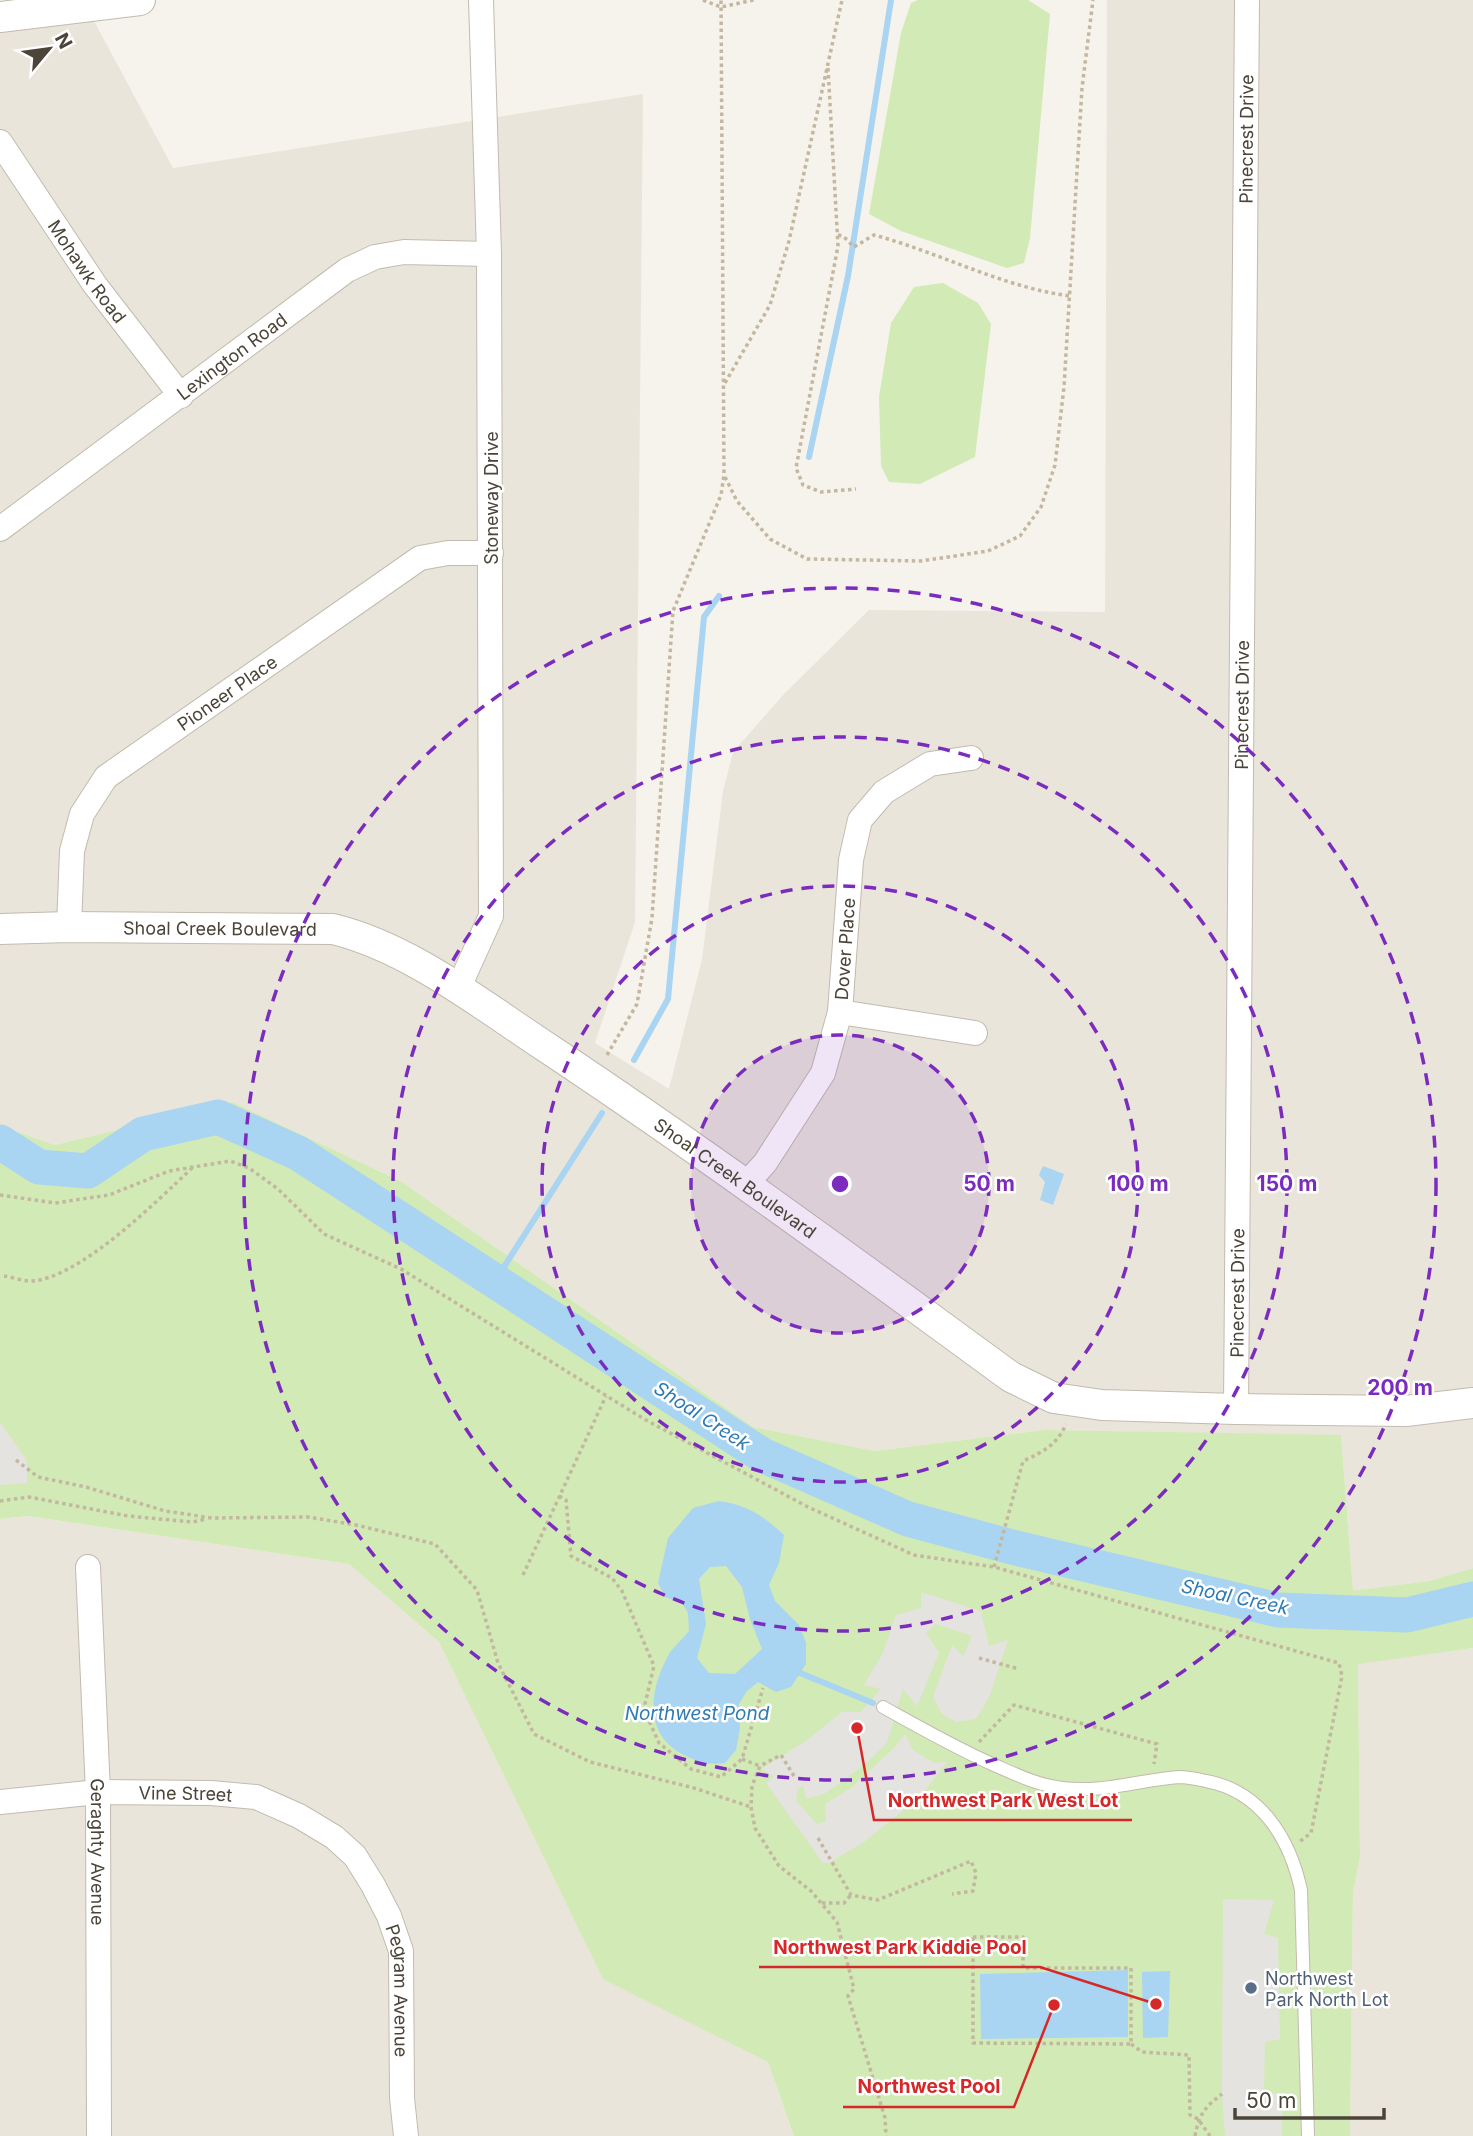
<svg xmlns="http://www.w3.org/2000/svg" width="1473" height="2136" font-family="Inter,sans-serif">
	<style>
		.residential { fill: #eae5da }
		.green { fill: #d2eab5 }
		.parking { fill: #e5e3e0 }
		.water { fill: #a9d4f2; fill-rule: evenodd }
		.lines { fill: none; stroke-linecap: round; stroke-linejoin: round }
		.stream { stroke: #a9d4f2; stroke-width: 6 }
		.river { stroke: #a9d4f2; stroke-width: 35 }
		.service-casing { stroke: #c2bbae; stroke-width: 14 }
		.minor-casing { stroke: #c2bbae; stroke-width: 26 }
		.tertiary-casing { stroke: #c2bbae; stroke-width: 32 }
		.path { stroke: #c4b79f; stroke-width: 3.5; stroke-dasharray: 3.5 3.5; stroke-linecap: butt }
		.service { stroke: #fff; stroke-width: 12 }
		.minor { stroke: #fff; stroke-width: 24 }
		.tertiary { stroke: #fff; stroke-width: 30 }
		.ring { fill: none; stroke: #7b2cbf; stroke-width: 3.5; stroke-dasharray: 12 9 }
		.service-dot { fill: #5c6f8a; stroke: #fff; stroke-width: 2.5 }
		.labels { text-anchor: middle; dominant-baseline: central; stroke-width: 5; stroke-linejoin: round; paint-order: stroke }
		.street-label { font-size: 18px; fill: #4b4439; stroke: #fff }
		.service-label { font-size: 18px; fill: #4e5e75; stroke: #fff; text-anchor: start }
		.water-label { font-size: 19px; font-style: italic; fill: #2e7ab2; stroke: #fff }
		.centre { fill: #7b2cbf; stroke: #fff; stroke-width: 3.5 }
		.ring-label { font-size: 21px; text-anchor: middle; font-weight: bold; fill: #7b2cbf; stroke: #fff; stroke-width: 5; stroke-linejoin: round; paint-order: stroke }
		.leader { fill: none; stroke: #d62828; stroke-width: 2.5 }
		.callout-dot { fill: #d62828; stroke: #fff; stroke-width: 2.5 }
		.callout-label { font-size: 19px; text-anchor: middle; font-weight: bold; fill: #d62828; stroke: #fff; stroke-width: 5; stroke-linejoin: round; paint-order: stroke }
	</style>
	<rect width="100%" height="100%" fill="#f6f3ec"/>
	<path class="residential" d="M 1107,0 L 1473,0 L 1473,1568 L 1430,1581 L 1353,1592 L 1341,1436 L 1044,1430 L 875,1451 L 753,1427 L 402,1182 L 232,1102 L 55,1145 L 0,1126 L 0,32 L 94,21 L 173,168 L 643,94 L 635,922 L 595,1043 L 669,1089 L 702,959 L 723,791 L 733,752 L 785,693 L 869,610 L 1105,612 Z
		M 28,1516 L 349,1564 L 439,1642 L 603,1978 L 768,2062 L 794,2136 L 0,2136 L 0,1519 Z
		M 1473,1648 L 1473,2136 L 1350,2136 L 1353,1892 L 1360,1857 L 1358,1663 Z"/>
	<path class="green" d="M 918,0 L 1028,0 L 1050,14 L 1030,238 L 1024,263 L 1007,268 L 901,231 L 869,214 L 901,33 L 911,3 Z
		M 943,283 L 978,303 L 991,324 L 975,457 L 920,484 L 889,482 L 881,466 L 879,397 L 891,323 L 914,287 Z
		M 232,1102 L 402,1182 L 753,1427 L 875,1451 L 1044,1430 L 1341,1435 L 1353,1591 L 1430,1581 L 1473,1568 L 1473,1648 L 1358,1664 L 1360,1857 L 1353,1892 L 1350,2136 L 794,2136 L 768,2062 L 603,1979 L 439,1642 L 349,1564 L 28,1516 L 0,1519 L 0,1126 L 55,1145 Z"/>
	<path class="parking" d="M 0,1422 L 27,1461 L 27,1483 L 0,1485 Z
		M 921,1592 L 981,1611 L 989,1646 L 1008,1640 L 990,1695 L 976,1719 L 956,1722 L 942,1714 L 933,1697 L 952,1645 L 963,1656 L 972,1636 L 935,1624 L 926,1633 L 939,1653 L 917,1706 L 903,1689 L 887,1743 L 864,1765 L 824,1794 L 806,1799 L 803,1786 L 798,1789 L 796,1801 L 817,1824 L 826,1821 L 825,1804 L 851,1788 L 895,1747 L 905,1734 L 913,1750 L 934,1763 L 947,1762 L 920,1797 L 864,1842 L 829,1863 L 823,1863 L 766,1783 L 774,1776 L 761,1769 L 806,1741 L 842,1712 L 861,1712 L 881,1689 L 864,1685 L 883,1653 L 896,1615 L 921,1608 Z
		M 1223,1899 L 1274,1900 L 1264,1934 L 1278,1938 L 1280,2039 L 1265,2042 L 1264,2093 L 1282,2094 L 1282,2136 L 1225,2136 L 1222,2094 Z"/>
	<path class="water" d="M 1043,1166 L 1064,1174 L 1053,1205 L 1040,1200 L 1045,1182 L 1039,1175 Z
		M 719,1501 C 749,1506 762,1515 784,1535 L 779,1563 L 769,1585 L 775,1601 L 799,1625 L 806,1643 L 806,1664 L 791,1687 L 776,1692 L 758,1682 L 747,1691 L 739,1704 L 740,1728 L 736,1750 L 725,1763 C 706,1765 701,1763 684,1755 C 641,1734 650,1685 671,1651 C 676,1644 684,1638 689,1631 L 688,1613 L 682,1603 L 665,1597 L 658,1583 L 668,1538 L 693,1508 ZM 726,1566 L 742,1587 L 750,1619 L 762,1649 L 735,1674 L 709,1673 L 697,1658 L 706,1624 L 699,1579 L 710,1567 Z
		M 1128,1970 L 1128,2037 L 981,2039 L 980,1974 Z
		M 1170,1971 L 1168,2037 L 1143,2038 L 1142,1972 Z"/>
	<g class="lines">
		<path class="stream" d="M 809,457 L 848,276 L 891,0
			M 634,1060 L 668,999 L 704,617 L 719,596
			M 495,1281 L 602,1113
			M 800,1673 L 873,1703"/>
		<path class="river" d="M 0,1142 L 39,1167 L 88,1171 L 143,1134 L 218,1117 L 298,1153 L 762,1455 L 908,1519 L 1016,1548 L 1278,1610 L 1407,1615 L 1473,1599"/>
		<g class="service-casing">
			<path id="service" d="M 883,1707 C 919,1727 954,1747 992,1764 C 1015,1774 1037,1785 1062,1788 C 1102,1793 1140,1780 1179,1777 C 1188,1777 1197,1779 1206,1781 C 1261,1791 1290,1839 1301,1890 L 1308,2136"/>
		</g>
		<g class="minor-casing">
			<g id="minor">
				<path id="s1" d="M 0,142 L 95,285 L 181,396"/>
				<path id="s2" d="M 0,529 L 347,270 L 375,257 L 404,252 L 489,254"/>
				<path id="s3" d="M 69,927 L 72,851 L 82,814 L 106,777 L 420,558 L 448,553 L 491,553"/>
				<path d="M 458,989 L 491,916 L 489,254 L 481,0"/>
				<path d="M 840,1012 L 975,1033"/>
				<path id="s4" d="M 746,1184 L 765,1163 L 823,1073 L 840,1012 L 851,860 L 860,820 L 884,792 L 930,764 L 971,758"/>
				<path id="s5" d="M 1236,1409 L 1247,0"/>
				<path id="s6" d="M 88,1567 L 98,1792 L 99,2136"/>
				<path id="s7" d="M 0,1802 L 98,1792 L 211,1793 L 256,1797 L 299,1816 L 334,1837 L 355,1856 L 373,1885 L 389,1916 L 401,1951 L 402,2098 L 406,2136"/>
			</g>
		</g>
		<g class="tertiary-casing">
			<g id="tertiary">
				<path d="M 0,17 L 140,0"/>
				<path id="s8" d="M 0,929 L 69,927 L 333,929 C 411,948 483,1006 549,1049 C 707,1154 859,1266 1011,1377 L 1054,1398 L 1102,1405 L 1236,1409 L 1406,1411 L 1473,1403"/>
			</g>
		</g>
		<path class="path" d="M 703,0 L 721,7 L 754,0
			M 828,68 L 838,246 L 796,468 L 803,485 L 821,492 L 856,489
			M 838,235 L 843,236 L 854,247 L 874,235 C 941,253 1002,287 1070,296
			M 725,383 L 770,305 L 789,241 L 842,0
			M 725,477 L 737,501 L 770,539 L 807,559 L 921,561 L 988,551 L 1020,536 L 1041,507 L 1055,465 L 1064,387 L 1082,88 L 1093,0
			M 607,1055 L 637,1004 L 652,918 L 673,611 L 721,495 L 724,475 L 721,0
			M 0,1195 L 55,1203 L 109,1195 L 169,1171 L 230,1161 L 249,1168 L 278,1189 L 324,1234 L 401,1269 L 644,1419 L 808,1507 L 914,1555 L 994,1567 L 1339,1663 L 1342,1676 L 1311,1833 L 1299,1842
			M 4,1276 C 12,1277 22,1281 31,1281 C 79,1279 157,1201 192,1168
			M 16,1460 L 38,1477 L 86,1487 L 165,1511 L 212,1518 L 308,1517 L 356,1525 L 435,1544 L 477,1590 L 498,1663 L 534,1734 L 590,1762 L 694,1788 L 751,1807
			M 559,1496 L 566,1500 L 571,1556 L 612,1578 L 622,1591 L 654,1666 L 645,1704 L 650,1723 L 659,1743 L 691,1769 L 721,1777 L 742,1759 L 763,1688
			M 0,1501 L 29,1497 L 128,1516 L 192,1522 L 207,1519
			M 994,1567 L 1023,1461 C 1043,1452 1057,1445 1066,1424
			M 523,1575 L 606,1396
			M 979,1658 L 1019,1669
			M 979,1742 L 1014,1705 L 1157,1744 L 1154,1764
			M 742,1759 L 760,1766
			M 794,1776 L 781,1755 L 760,1766 L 752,1786 L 751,1807 L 755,1828 L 779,1866 L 811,1891 L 837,1922 L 854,1989 L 848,1996 L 885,2118 L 886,2136
			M 818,1838 L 851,1895 L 878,1900 L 971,1861 L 976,1873 L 973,1891 L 952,1894
			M 822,1903 L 844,1903 L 851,1895
			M 973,1937 L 1023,1937 L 1023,1968 L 1131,1968 L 1131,2044 L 973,2043 Z
			M 1131,2044 L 1142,2052 L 1189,2055 L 1190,2115 L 1198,2119 L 1210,2136
			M 1195,2136 C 1199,2114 1205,2107 1222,2094"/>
		<use href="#service" class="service"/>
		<use href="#minor" class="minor"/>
		<use href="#tertiary" class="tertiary"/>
	</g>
	<circle cx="840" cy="1184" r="149" fill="#7b2cbf" fill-opacity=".12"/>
	<g class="ring">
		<circle cx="840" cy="1184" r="149"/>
		<circle cx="840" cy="1184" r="298"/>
		<circle cx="840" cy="1184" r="447"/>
		<circle cx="840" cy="1184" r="596"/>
	</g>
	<circle class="service-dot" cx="1251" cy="1988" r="7"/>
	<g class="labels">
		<g class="street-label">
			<text stroke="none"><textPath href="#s5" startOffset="1270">Pinecrest Drive</textPath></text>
			<text stroke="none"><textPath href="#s1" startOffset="156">Mohawk Road</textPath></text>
			<text stroke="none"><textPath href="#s2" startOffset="289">Lexington Road</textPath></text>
			<text transform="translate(491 498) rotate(-90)">Stoneway Drive</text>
			<text stroke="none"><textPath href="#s3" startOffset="306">Pioneer Place</textPath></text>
			<text stroke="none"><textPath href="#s5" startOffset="704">Pinecrest Drive</textPath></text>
			<text stroke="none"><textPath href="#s8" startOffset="220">Shoal Creek Boulevard</textPath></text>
			<text stroke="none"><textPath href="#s4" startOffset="262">Dover Place</textPath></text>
			<text stroke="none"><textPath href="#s8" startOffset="808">Shoal Creek Boulevard</textPath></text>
			<text stroke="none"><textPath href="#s5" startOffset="116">Pinecrest Drive</textPath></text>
			<text stroke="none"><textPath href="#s7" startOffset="186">Vine Street</textPath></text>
			<text stroke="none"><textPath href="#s6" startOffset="285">Geraghty Avenue</textPath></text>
			<text stroke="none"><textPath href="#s7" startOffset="518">Pegram Avenue</textPath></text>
		</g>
		<g class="service-label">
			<text x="1265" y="1978">Northwest<tspan x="1265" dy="21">Park North Lot</tspan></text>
		</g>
		<g class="water-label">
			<text transform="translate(702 1416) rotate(33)">Shoal Creek</text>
			<text transform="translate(1235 1597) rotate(12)">Shoal Creek</text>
			<text x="697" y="1713">Northwest Pond</text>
		</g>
	</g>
	<circle cx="840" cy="1184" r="10" class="centre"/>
	<g class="ring-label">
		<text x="989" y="1191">50 m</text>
		<text x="1138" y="1191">100 m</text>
		<text x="1287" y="1191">150 m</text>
		<text x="1400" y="1395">200 m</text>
	</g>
	<path class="leader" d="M857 1728L874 1820H1132M1156 2004L1040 1967H759M1054 2005L1014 2107H843"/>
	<g class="callout-dot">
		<circle cx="857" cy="1728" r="7"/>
		<circle cx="1156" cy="2004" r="7"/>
		<circle cx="1054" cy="2005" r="7"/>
	</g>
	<g class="callout-label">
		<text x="1003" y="1807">Northwest Park West Lot</text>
		<text x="900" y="1954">Northwest Park Kiddie Pool</text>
		<text x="929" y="2093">Northwest Pool</text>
	</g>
	<g transform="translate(49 49) rotate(61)" stroke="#ffffff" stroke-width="5" paint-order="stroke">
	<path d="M0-5L12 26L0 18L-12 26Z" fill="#4b4439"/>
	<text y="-10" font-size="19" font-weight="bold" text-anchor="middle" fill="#4b4439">N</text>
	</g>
	<path d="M1235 2108v10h149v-10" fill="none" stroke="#4b4439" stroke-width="3.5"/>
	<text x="1246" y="2108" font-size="21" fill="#4b4439" stroke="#ffffff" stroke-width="5" paint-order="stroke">50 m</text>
</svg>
